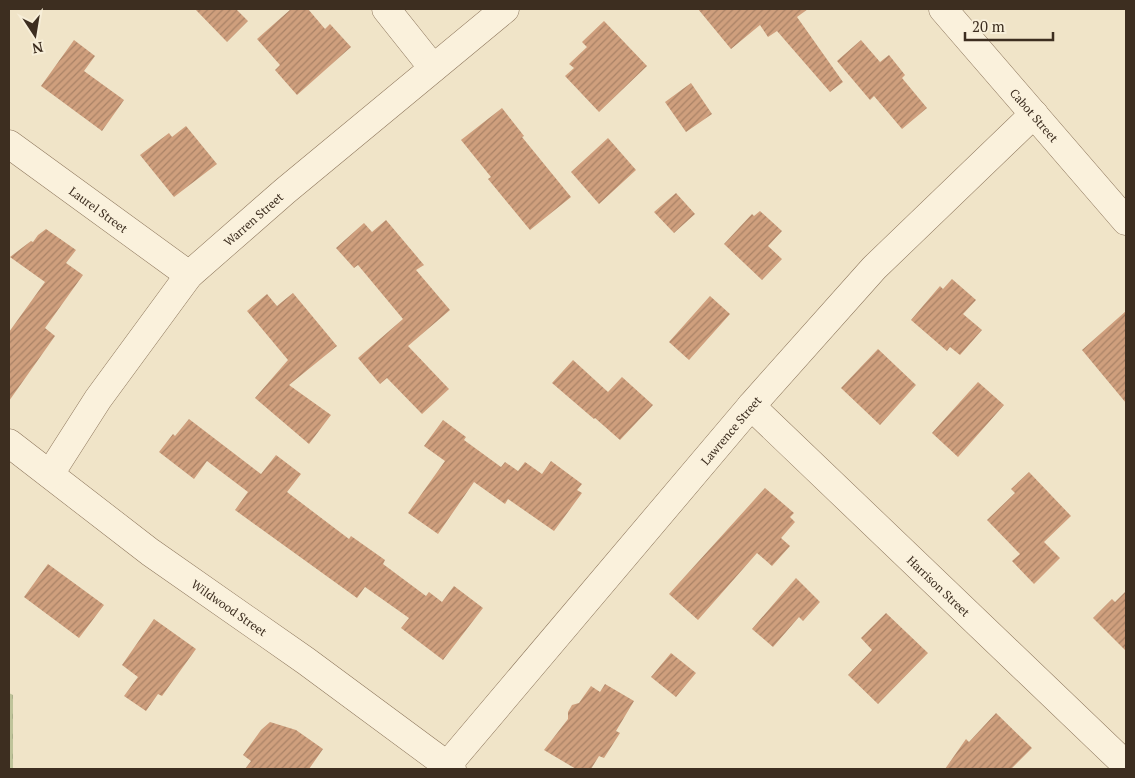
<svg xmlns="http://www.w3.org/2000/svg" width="1135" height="778" font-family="'PT Serif',serif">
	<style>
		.cemetery { fill: url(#cemetery-stones) }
		.building { fill: url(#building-hatch) }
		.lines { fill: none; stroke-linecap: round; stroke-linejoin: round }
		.minor-casing { stroke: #8d765c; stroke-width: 29 }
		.minor { stroke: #faf1dc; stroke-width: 28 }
		.labels { text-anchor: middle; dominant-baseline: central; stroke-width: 4; stroke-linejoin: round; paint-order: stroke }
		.street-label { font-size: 12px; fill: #3d2e20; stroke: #f7eed8 }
	</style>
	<defs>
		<pattern id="cemetery-stones" width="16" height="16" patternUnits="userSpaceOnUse" patternTransform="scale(1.25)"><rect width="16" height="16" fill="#bfc49a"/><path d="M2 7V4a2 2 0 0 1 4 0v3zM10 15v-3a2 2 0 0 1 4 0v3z" fill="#9ca07d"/></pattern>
		<pattern id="building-hatch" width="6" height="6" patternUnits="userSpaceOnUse" patternTransform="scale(1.25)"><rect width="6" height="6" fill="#cf9f7d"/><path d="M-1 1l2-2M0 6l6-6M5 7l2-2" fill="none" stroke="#a98266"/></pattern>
	</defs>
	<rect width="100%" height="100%" fill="#f0e4c8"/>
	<path class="cemetery" d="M 9,693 L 13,695 L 13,769 L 9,769 Z"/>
	<path class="building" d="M 195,9 L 236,9 L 248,21 L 227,42 Z
		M 291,9 L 308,9 L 325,29 L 330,24 L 351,47 L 297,95 L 275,70 L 280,65 L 257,39 Z
		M 698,9 L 808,9 L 797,17 L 843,82 L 830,92 L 777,31 L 768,37 L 760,25 L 731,49 Z
		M 604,21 L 647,66 L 599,112 L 565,76 L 574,68 L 569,64 L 587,47 L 582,42 Z
		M 74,40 L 95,56 L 84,71 L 124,100 L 102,131 L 41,86 Z
		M 861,40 L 880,62 L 889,55 L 905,75 L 902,78 L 927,108 L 902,129 L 874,96 L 870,100 L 837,61 Z
		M 691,83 L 712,114 L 686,132 L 665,102 Z
		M 502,108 L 524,136 L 522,137 L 571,197 L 530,230 L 488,179 L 491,177 L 461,140 Z
		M 186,126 L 217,164 L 174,197 L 140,155 L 169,133 L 172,137 Z
		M 608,138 L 636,170 L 599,204 L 571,172 Z
		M 676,193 L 695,214 L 674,233 L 654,212 Z
		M 760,211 L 782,231 L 768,246 L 782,259 L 762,280 L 724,244 L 752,214 L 754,216 Z
		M 386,220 L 424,265 L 416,270 L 450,310 L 408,346 L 449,389 L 422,414 L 387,378 L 380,384 L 358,358 L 403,319 L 358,265 L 354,268 L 336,248 L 364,223 L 372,232 Z
		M 46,229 L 76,250 L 66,263 L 83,275 L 45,328 L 55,336 L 9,401 L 9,332 L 45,282 L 10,257 L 31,241 L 33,242 L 38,235 Z
		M 952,279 L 976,300 L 963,314 L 982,330 L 960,355 L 950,347 L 947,351 L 911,320 L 940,286 L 943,289 Z
		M 293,293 L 337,346 L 289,385 L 331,415 L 309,444 L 255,398 L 288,360 L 247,311 L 267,294 L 277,306 Z
		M 710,296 L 730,314 L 689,360 L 669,342 Z
		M 1126,311 L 1126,403 L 1082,350 Z
		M 878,349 L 916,385 L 880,425 L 841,388 Z
		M 573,360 L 608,392 L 622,377 L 653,405 L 620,440 L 595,418 L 594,419 L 552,383 Z
		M 978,382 L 1004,405 L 958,457 L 932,433 Z
		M 189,419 L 261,474 L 276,455 L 301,474 L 287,492 L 349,539 L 351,536 L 385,560 L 383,564 L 426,596 L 429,592 L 442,602 L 454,586 L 483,608 L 443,660 L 401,628 L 409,618 L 365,587 L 357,598 L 235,510 L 248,492 L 207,461 L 194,479 L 159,452 L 173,434 L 175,436 Z
		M 443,420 L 466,437 L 464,440 L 501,467 L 505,462 L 518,471 L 525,462 L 542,474 L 551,461 L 582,484 L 577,490 L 582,493 L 554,531 L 508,499 L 505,504 L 474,482 L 438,534 L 408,513 L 445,461 L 424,446 Z
		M 1029,472 L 1071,516 L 1044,542 L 1060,558 L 1034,584 L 1012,561 L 1020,554 L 987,520 L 1015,493 L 1011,489 Z
		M 765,488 L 794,513 L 790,517 L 795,522 L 781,538 L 790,546 L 772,566 L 757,553 L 698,620 L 669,594 Z
		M 48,564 L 104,605 L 79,638 L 24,597 Z
		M 796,578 L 820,602 L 803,621 L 799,617 L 773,647 L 752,629 Z
		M 1126,591 L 1126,651 L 1093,618 L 1112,599 L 1115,602 Z
		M 886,613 L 928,653 L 878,704 L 848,675 L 872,650 L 861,638 Z
		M 154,619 L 196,649 L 162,696 L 158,694 L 146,711 L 124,696 L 138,677 L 122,665 Z
		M 671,653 L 696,673 L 676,697 L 651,677 Z
		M 605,684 L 634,701 L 616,731 L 620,733 L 604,758 L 599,756 L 591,769 L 576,769 L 544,750 L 568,719 L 568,712 L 572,705 L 579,703 L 591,686 L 600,692 Z
		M 996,713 L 1032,748 L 1011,769 L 945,769 L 966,739 L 969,742 Z
		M 270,722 L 296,730 L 323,749 L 309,769 L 245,769 L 251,761 L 243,755 L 261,730 Z"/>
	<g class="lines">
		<g class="minor-casing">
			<g id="minor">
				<path d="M 386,9 L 433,68"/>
				<path id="s1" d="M 943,9 L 1126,221"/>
				<path id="s2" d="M 9,144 L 189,275"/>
				<path id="s3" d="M 751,406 L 1126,765"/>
				<path id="s4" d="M 9,443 L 150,552 L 306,661 L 452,769"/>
				<path id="s5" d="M 50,474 L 98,399 L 189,275 L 285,191 L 505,9"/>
				<path id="s6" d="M 444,769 L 751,406 L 874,268 L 1034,114"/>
			</g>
		</g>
		<use href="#minor" class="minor"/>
	</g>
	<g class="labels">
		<g class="street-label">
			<text stroke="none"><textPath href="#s1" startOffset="140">Cabot Street</textPath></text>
			<text stroke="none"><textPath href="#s2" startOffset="111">Laurel Street</textPath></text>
			<text stroke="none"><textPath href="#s5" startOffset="328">Warren Street</textPath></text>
			<text stroke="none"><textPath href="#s6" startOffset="444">Lawrence Street</textPath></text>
			<text stroke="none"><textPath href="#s3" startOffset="260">Harrison Street</textPath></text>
			<text stroke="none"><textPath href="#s4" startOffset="275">Wildwood Street</textPath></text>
		</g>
	</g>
	<rect width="1135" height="778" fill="none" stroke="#3d2e20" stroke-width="20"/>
	<g transform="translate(35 35) rotate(168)" stroke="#f7eed8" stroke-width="4" paint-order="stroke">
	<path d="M0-4L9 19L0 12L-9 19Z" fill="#3d2e20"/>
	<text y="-8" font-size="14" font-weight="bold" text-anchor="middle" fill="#3d2e20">N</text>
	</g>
	<path d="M965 32v8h88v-8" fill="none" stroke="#3d2e20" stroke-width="2.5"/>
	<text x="972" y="32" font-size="15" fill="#3d2e20" stroke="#f7eed8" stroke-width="4" paint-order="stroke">20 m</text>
</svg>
